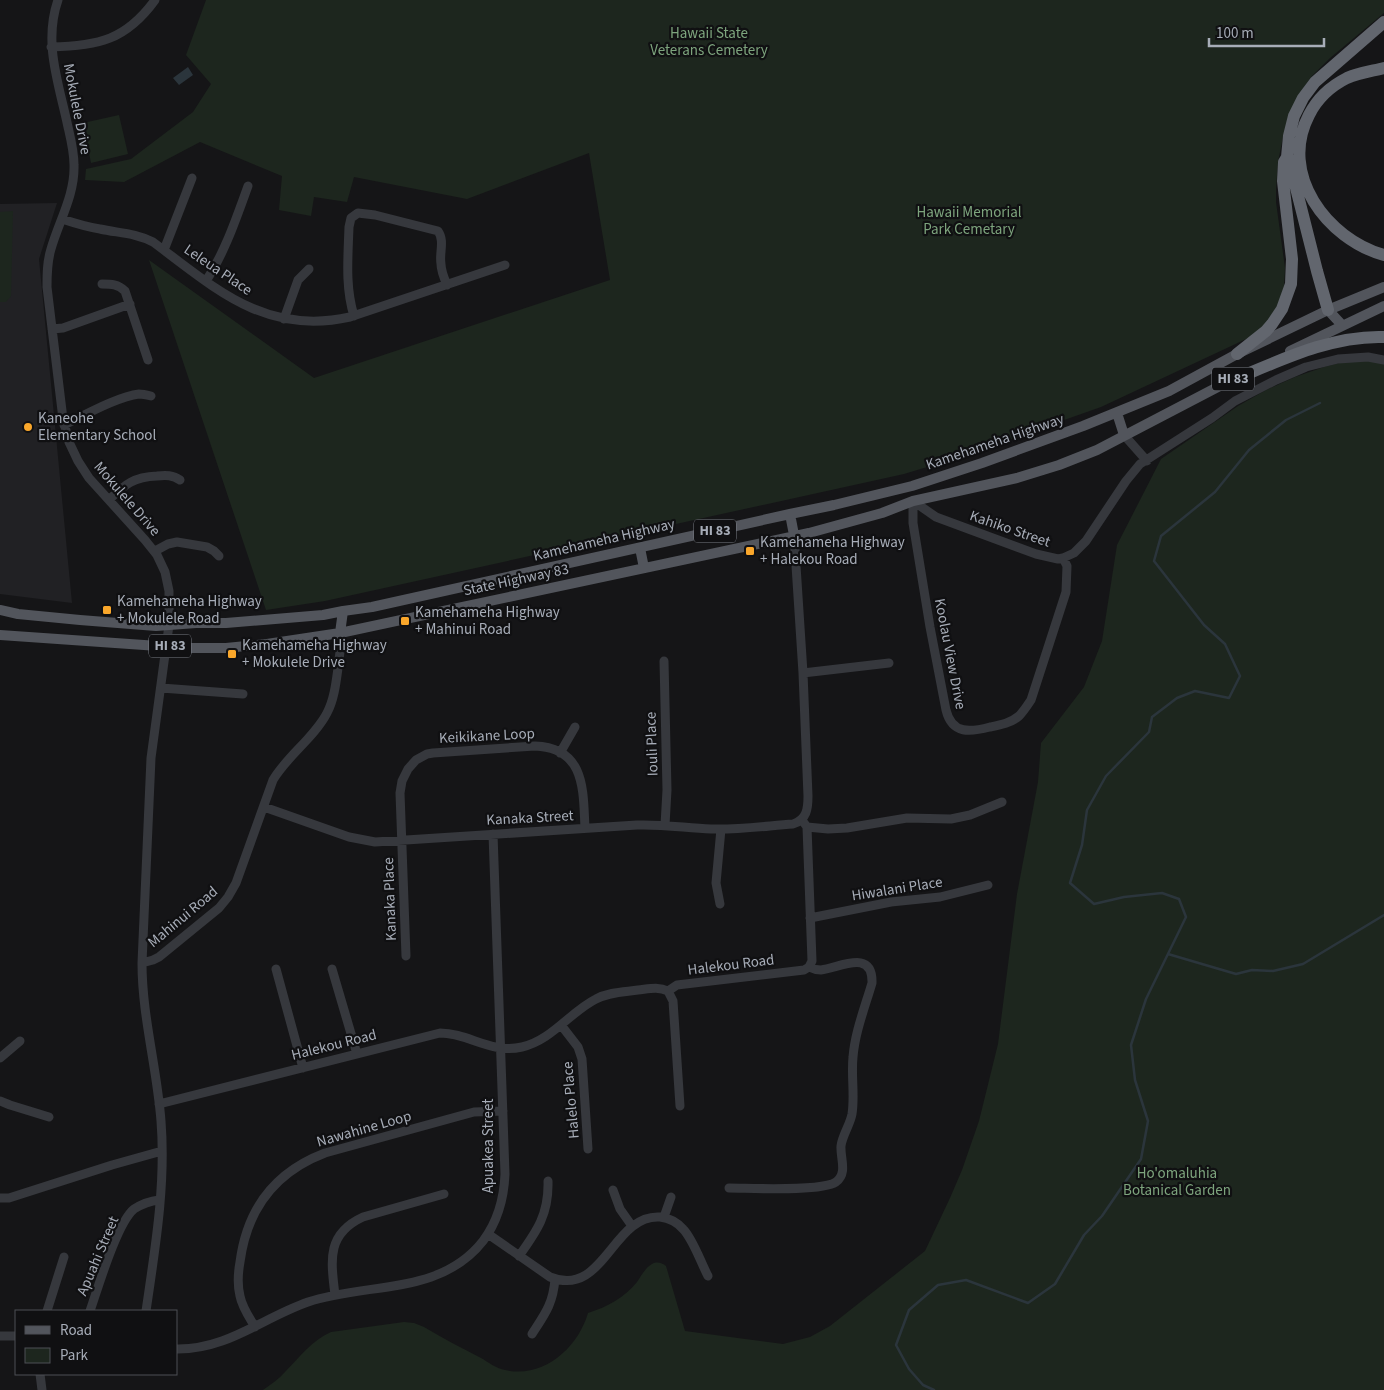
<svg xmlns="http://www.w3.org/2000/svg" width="1384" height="1390" font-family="'Source Sans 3',sans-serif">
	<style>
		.built { fill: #212124 }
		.green { fill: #1d261e }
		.water { fill: #2b353c }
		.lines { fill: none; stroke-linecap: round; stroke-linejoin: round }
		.stream { stroke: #2b353c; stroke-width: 2.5 }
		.minor { stroke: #36383d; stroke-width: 9 }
		.major { stroke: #52555c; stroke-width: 10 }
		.highway { stroke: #62666e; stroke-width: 12 }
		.poi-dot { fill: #faa72b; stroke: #101012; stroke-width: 2 }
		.labels { text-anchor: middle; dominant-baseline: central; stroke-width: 4.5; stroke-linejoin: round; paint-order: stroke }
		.shield { fill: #101012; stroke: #7a7e86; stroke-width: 1 }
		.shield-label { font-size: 14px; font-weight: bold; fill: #a7adb8 }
		.park-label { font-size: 15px; fill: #7da47d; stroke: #101012 }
		.street-label { font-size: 15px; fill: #a7adb8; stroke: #101012 }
		.poi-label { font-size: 15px; fill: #a7adb8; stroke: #101012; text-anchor: start }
	</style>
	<rect width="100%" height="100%" fill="#151517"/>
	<path class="built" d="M 57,203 L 39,259 L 72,603 L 0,594 L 0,204 Z"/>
	<path class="green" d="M 206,0 L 1384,0 L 1384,13 L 1330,58 L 1312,76 L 1304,87 L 1283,137 L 1278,162 L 1276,189 L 1276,202 L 1285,268 L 1284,286 L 1279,303 L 1265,325 L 1252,336 L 1244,340 L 1101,407 L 957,458 L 904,474 L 325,601 L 266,610 L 149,260 L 314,378 L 610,280 L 589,153 L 467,199 L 354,177 L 347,202 L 314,197 L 311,216 L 279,210 L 282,176 L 200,142 L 124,182 L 85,180 L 86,169 L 131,159 L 193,112 L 211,84 L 186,55 Z
		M 119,115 L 128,154 L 91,163 L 83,123 Z
		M 13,211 L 11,296 L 6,302 L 0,302 L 0,212 Z
		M 1367,360 L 1384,364 L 1384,1390 L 263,1390 C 271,1384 279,1379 285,1372 C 299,1358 312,1340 331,1332 L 404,1322 L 414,1323 L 424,1327 C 442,1338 462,1348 481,1358 C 488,1362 497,1369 505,1370 C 543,1379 578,1348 588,1313 C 607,1307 624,1298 637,1282 C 641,1276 646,1267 652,1264 C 657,1261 662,1263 666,1266 L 685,1331 L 783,1344 L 810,1337 L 830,1326 L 925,1251 L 950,1198 L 962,1170 L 979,1121 L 998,1044 L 1017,894 L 1038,782 L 1041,743 L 1084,687 L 1102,641 L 1117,545 L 1161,459 L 1238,406 L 1266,390 L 1295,377 L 1324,367 L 1339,363 Z"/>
	<path class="water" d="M 188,67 L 193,75 L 179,85 L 173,78 Z"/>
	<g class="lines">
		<path class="stream" d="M 1168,954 L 1236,974 L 1252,970 L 1273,971 L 1303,964 L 1384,915
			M 934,1390 L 923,1385 L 909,1369 L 896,1345 L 909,1310 L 938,1285 L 966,1280 L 1028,1303 L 1055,1284 L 1084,1235 L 1102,1216 L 1141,1159 L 1148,1121 L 1135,1080 L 1131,1045 L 1146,999 L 1186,917 L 1179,899 L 1162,893 L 1124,897 L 1094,904 L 1070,883 L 1082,845 L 1087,810 L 1106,776 L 1149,732 L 1152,717 L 1177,698 L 1195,691 L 1229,698 L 1240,676 L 1225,644 L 1204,625 L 1154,561 L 1161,536 L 1215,492 L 1249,450 L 1286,420 L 1320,403"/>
		<path class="minor" d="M 58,0 C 43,43 59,84 68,127 C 71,140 74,152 74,165 C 75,195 59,221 51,249 C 47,262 47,274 47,287 L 63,419 L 69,442 L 78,461 L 89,478 L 145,540 L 157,555 L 165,572 L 169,591 L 169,625 L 151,758 L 142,963
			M 51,47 C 98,46 126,40 155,0
			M 62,219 C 74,223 87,227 100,229 C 118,233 136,233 153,242 C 215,288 265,336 350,317 L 505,265
			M 164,250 L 192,178
			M 206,281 C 225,252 236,219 248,186
			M 102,284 C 111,284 118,284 125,291 L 148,360
			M 354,316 C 345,287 348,257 349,227 L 351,218 L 358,213 L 375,215 L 438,231 C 445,241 439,253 441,264 C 441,271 444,278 447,285
			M 284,319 L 298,280 L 309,269
			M 52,329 L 63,328 L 130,304
			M 64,425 C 83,416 119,396 139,394 C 143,394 147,395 151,396
			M 1124,435 L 1147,461
			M 109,500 C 125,484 134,477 157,476 C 166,475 173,475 180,480
			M 913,501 L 936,517 L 1036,554 L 1058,559 L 1063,558 L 1074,553 L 1086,541 L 1126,481 L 1140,464 L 1212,418 L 1235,401 L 1276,380 L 1306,367 L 1338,359 L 1368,357 L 1384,360
			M 913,501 L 913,523 L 930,627 L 946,710 C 952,735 971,732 990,727 C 1000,725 1011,723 1019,716 C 1024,711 1027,706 1031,700 L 1066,592 L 1067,566 L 1063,558
			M 155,551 L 168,544 L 177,542 L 207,547 L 214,551 L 219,556
			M 664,661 L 667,790 L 665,825
			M 803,673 L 889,663
			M 161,688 L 243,694
			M 560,753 L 575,727
			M 264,807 L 349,837 L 375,842 L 637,825 C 662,824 686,828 711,829 C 738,830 766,826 793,824 C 807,820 808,808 808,796 L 803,673 L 794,535
			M 807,827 L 828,829 L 847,828 L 907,818 L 951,819 L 970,815 L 1002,802
			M 720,904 L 716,883 L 721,829
			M 810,918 L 891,902 L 940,897 L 988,885
			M 406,956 L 400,793 L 402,781 L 408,769 L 416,760 L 427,754 L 433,753 L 535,746 C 586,748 583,791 585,828
			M 276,969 L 303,1068
			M 332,969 L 357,1054
			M 668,991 L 673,1001 L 680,1106
			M 561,1025 L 578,1047 L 582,1059 L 588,1149
			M 0,1058 L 20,1041
			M 0,1101 L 10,1105 L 49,1117
			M 159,1104 L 440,1033 C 469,1033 490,1054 522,1047 C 552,1040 570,1012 596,999 C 609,992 624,992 638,990 C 648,989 658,986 668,991 L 677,985 L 804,970 L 809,967 L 812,961 L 807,827 L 802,820
			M 729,1188 C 750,1188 821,1192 836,1182 C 848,1173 840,1158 841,1146 C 842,1136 850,1125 852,1114 C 855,1095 851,1076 853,1057 C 855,1032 865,1007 872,983 C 873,948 839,968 821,970 C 816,970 813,969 809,967
			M 613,1190 L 620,1209 L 632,1226
			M 0,1198 L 9,1198 L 112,1165 L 162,1151
			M 664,1217 L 671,1197
			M 488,1234 L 550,1277 C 604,1299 612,1214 660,1217 C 668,1218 677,1222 683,1229 C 693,1239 701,1263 708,1276
			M 519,1256 C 537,1231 549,1214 548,1181
			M 335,1295 C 331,1261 326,1234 363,1217 L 444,1194
			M 47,1311 L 64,1257
			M 90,1311 C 98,1288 117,1223 134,1209 C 142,1204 150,1201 159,1200
			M 146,1311 C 155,1249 166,1185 161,1121 C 157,1068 142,1016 142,963 L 153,960 L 159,957 L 219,908 L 228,897 L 236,883 L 273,780 C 287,756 314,738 327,713 C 334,700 336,683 338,668 C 339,657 342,645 340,633
			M 255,1327 C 249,1317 242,1307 240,1296 C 237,1284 238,1273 240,1262 C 247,1209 275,1172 325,1153 L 474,1112 L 503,1111
			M 532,1334 C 545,1314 553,1304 555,1279
			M 0,1336 L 16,1336
			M 176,1349 C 227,1350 262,1318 308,1302 C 367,1282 440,1296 483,1241 C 498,1221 504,1198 505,1174 L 493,834
			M 40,1374 L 42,1390"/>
		<path class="major" d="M 1328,310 L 1342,325
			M 1290,351 L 1384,306
			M 1117,413 L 1124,435
			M 790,514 L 794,535
			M 640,548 L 644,568
			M 0,610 L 18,614 L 80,620 L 156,626 L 196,623 L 226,623 L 263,620 L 323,615 L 343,611 L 372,607 L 790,514 L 834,505 L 912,486 L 982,463 L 1083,426 L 1169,391 L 1237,354 L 1328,310 L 1384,287
			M 340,633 L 343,611
			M 0,635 L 187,648 L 226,648 L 267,644 L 340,633 L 809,533 L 882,513 L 913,501 L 1017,478 L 1059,465 L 1097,450 L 1235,378"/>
		<path class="highway" d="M 1384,68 C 1372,71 1358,73 1347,78 C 1331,86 1317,99 1309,115 C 1278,174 1327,239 1384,255
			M 1287,157 L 1291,161 L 1293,176 L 1317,271 L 1328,310
			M 1237,354 L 1266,331 L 1272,324 L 1282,309 L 1291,284 L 1292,259 L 1283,181 L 1284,162 L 1287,157 L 1289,136 L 1294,116 L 1303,98 L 1315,82 L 1384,22
			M 1228,382 C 1277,362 1330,335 1384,337"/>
	</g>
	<g class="poi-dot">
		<circle cx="28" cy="427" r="5"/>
		<rect x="745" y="546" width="10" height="10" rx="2.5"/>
		<rect x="102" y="605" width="10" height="10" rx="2.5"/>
		<rect x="400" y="616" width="10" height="10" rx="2.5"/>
		<rect x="227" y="649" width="10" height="10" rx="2.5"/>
	</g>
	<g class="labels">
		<g class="shield">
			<rect x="1212" y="367.5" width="42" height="23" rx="4"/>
			<rect x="694" y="519.5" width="42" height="23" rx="4"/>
			<rect x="149" y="634.5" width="42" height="23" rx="4"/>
		</g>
		<g class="shield-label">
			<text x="1233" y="379">HI 83</text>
			<text x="715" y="531">HI 83</text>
			<text x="170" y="646">HI 83</text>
		</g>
		<g class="park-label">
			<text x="709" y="33">Hawaii State<tspan x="709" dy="17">Veterans Cemetery</tspan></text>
			<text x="969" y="212">Hawaii Memorial<tspan x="969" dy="17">Park Cemetary</tspan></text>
			<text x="1177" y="1173">Ho'omaluhia<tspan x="1177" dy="17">Botanical Garden</tspan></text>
		</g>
		<g class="street-label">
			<text transform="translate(77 109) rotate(79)">Mokulele Drive</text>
			<text transform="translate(218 270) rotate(34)">Leleua Place</text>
			<text transform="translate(995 442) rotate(-19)">Kamehameha Highway</text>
			<text transform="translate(127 499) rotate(49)">Mokulele Drive</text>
			<text transform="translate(1010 529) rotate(19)">Kahiko Street</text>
			<text transform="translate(604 540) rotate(-13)">Kamehameha Highway</text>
			<text transform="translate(516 580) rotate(-12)">State Highway 83</text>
			<text transform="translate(950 654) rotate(79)">Koolau View Drive</text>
			<text transform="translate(487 736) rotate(-3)">Keikikane Loop</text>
			<text transform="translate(652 744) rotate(-92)">Iouli Place</text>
			<text transform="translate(530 818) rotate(-3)">Kanaka Street</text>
			<text transform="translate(897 889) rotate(-9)">Hiwalani Place</text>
			<text transform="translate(390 899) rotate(-92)">Kanaka Place</text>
			<text transform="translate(183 917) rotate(-40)">Mahinui Road</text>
			<text transform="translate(731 965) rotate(-7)">Halekou Road</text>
			<text transform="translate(334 1045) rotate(-14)">Halekou Road</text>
			<text transform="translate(571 1100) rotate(-95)">Halelo Place</text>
			<text transform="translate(364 1129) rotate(-16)">Nawahine Loop</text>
			<text transform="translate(488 1146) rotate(-90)">Apuakea Street</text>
			<text transform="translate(98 1256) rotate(-67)">Apuahi Street</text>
		</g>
		<g class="poi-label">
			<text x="38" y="418">Kaneohe<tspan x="38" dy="17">Elementary School</tspan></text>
			<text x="760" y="542">Kamehameha Highway<tspan x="760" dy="17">+ Halekou Road</tspan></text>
			<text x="117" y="601">Kamehameha Highway<tspan x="117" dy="17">+ Mokulele Road</tspan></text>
			<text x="415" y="612">Kamehameha Highway<tspan x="415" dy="17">+ Mahinui Road</tspan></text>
			<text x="242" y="645">Kamehameha Highway<tspan x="242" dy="17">+ Mokulele Drive</tspan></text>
		</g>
	</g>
	<rect x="15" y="1310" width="162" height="65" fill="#101012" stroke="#4c4f54"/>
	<rect x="25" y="1326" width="25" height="8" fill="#52555c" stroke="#4c4f54"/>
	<text x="60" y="1335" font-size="15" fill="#a7adb8">Road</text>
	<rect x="25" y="1348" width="25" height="15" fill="#1d261e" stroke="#4c4f54"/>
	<text x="60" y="1360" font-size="15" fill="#a7adb8">Park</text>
	<path d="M1209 38v8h115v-8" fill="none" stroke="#a7adb8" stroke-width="2.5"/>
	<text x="1216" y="38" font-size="15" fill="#a7adb8" stroke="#101012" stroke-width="4" paint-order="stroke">100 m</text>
</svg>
